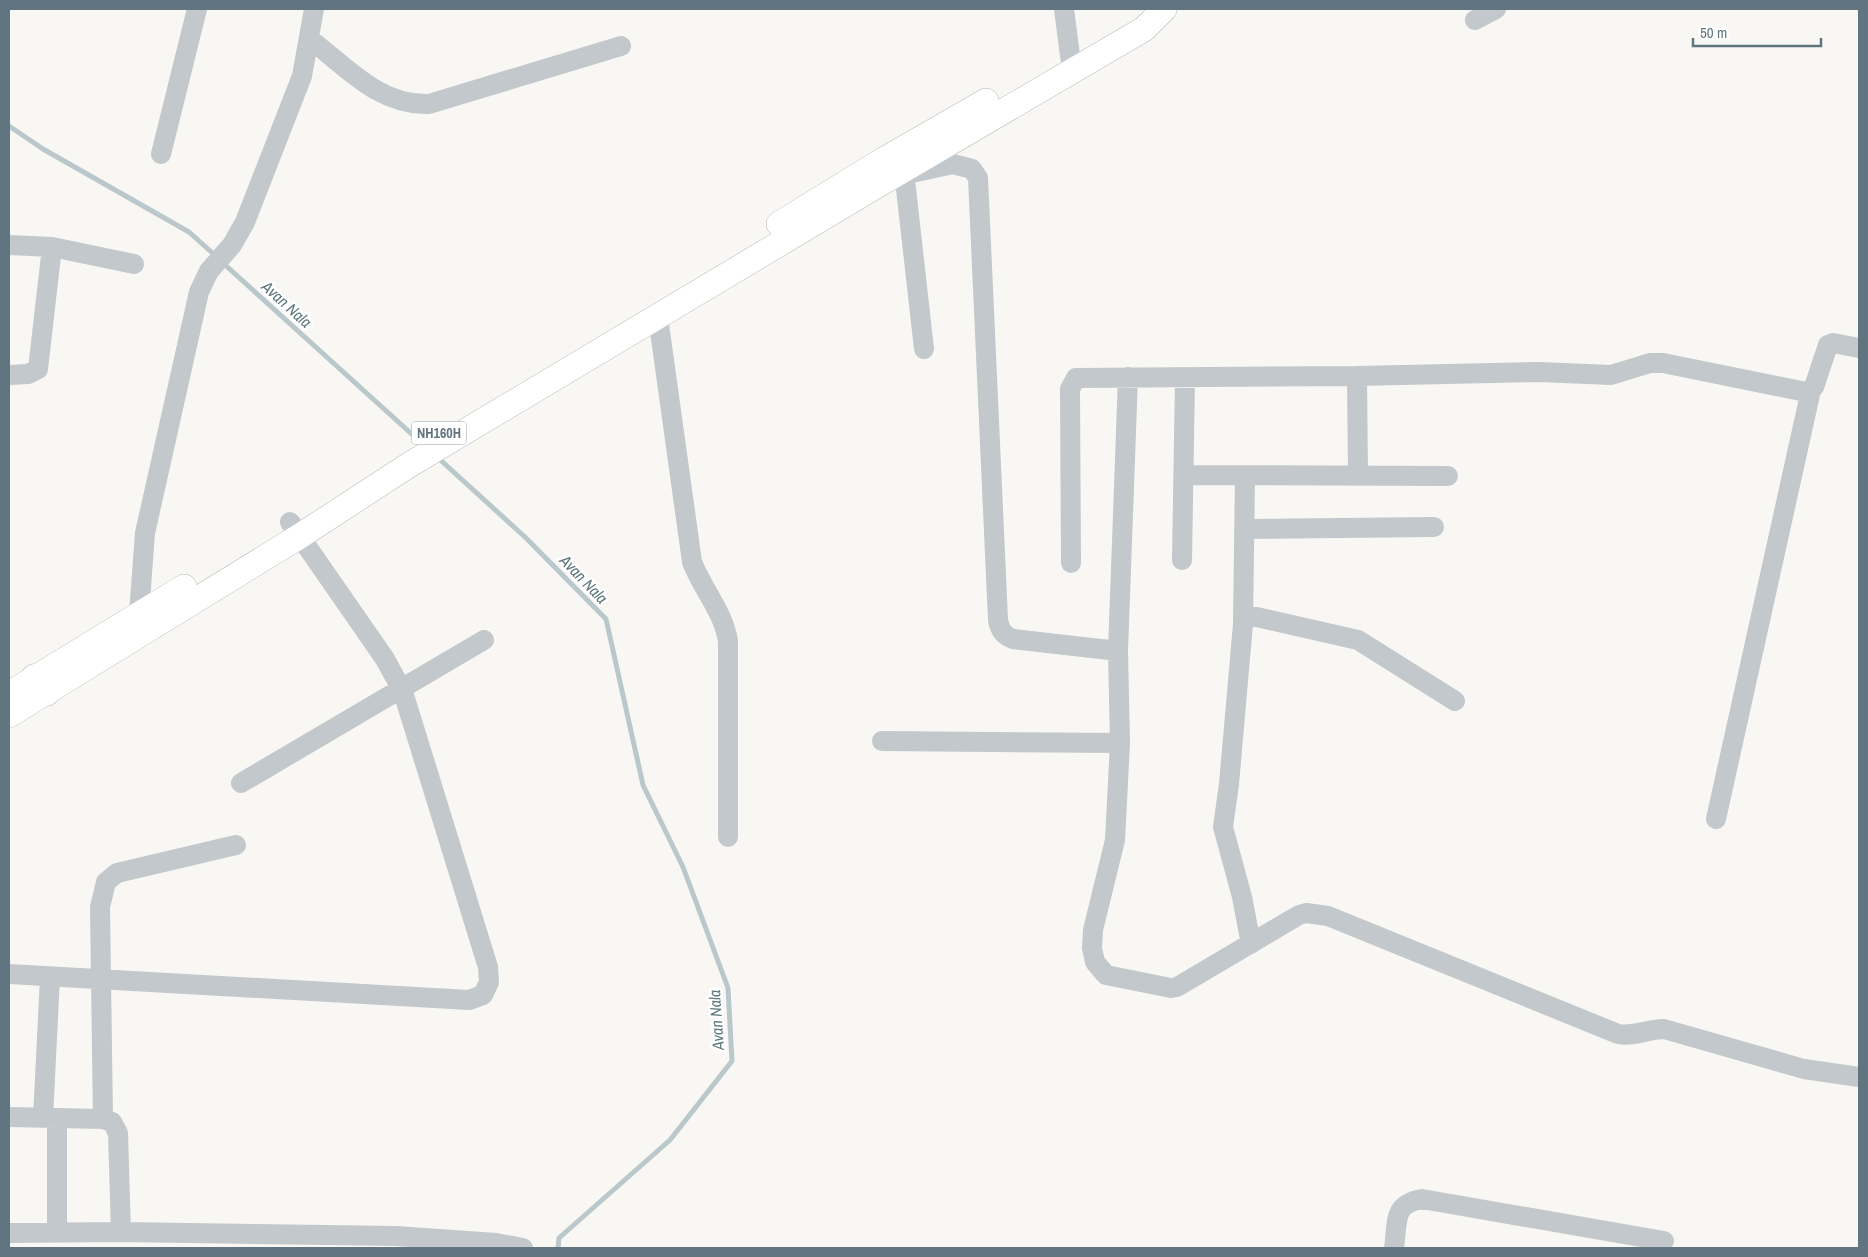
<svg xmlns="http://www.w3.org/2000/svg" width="1868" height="1257" font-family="'Archivo Narrow',sans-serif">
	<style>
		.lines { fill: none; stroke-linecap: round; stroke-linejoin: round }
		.stream { stroke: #bac8cb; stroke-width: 5 }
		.major-casing { stroke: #b6bbbe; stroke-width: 26 }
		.highway-casing { stroke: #b5babd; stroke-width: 29 }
		.minor { stroke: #c2c8cb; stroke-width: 20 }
		.major { stroke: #fff; stroke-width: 25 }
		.highway { stroke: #fff; stroke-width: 28 }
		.labels { text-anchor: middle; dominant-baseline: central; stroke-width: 5; stroke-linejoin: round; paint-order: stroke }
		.shield { fill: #fff; stroke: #909ea7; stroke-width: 1 }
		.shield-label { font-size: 14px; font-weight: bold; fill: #617581 }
		.water-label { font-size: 16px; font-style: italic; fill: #5c767c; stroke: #fff }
	</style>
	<rect width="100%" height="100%" fill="#f8f7f4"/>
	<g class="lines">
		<path class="stream" d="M 9,126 L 43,149 L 189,232 L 217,257
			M 223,263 L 426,447
			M 436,456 L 525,537 L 606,619 L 643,785 L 683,867 L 728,988 L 732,1061 L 670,1140 L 559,1238 L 558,1248"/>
		<g class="major-casing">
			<path id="major" d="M 779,224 L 885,159 L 986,101
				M 9,694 L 184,587
				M 9,715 L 300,536 L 409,465 L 876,186 L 1144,29 L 1164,9"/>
		</g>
		<g class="highway-casing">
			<path id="highway" d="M 35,678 L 46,692"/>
		</g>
		<path class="minor" d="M 1064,9 L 1072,71
			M 1475,20 L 1496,9
			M 310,39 C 347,68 380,106 429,104 L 621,46
			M 161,154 L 197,9
			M 903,162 L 924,349
			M 907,174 L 953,164 L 972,169 L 978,178 L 998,620 C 1000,630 1003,635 1013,639 L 1118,651
			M 9,245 L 52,247 L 134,264
			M 658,317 L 692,562 C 703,590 723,611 728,641 L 728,837
			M 9,375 L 28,374 L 38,369 L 52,247
			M 1357,376 L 1358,476
			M 1128,377 L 1118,651 L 1120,743 L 1115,840 L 1093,930 L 1092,948 L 1095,962 L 1106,975 L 1171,988 L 1177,987 L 1299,915 L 1306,913 L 1328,916 L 1618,1034 C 1634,1037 1648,1029 1664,1029 L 1804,1069 L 1859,1077
			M 1184,475 L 1448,476
			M 1245,476 L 1243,624 L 1229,784 L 1223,827 L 1242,897 L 1251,944
			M 1244,529 L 1434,527
			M 1182,560 L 1185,378
			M 1071,563 L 1070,389 L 1076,378 L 1357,376 L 1539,372 L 1611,375 L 1650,363 L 1663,363 L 1806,392 L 1814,387 L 1828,345 L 1833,343 L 1859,348
			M 139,614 L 145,533 L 199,292 L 209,271 L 232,245 L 245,222 L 302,76 L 314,9
			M 1243,614 L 1358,640 L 1455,701
			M 882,741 L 1120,743
			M 241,783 L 484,640
			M 1716,819 L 1811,390
			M 9,974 L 469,1000 L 483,995 L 489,982 L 488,967 L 403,692 L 385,659 L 290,522
			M 9,1117 L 103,1119 L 112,1122 L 118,1133 L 121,1232
			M 43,1118 L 50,977
			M 103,1119 L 100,907 L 106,882 L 117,873 L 236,845
			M 57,1232 L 57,1118
			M 9,1233 L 121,1232 L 396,1236 L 496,1243 L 523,1248
			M 1394,1248 C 1398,1222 1392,1204 1422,1199 L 1664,1241"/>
		<use href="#major" class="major"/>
		<use href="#highway" class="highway"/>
	</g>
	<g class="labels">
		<rect class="shield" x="411.5" y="421.5" width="55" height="23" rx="4"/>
		<g class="shield-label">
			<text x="439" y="433">NH160H</text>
		</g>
		<g class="water-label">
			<text transform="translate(287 304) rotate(42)">Avan Nala</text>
			<text transform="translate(584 579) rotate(46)">Avan Nala</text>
			<text transform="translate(716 1020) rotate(-94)">Avan Nala</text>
		</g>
	</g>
	<rect width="1868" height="1257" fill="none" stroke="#617581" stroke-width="20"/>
	<path d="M1693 38v8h128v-8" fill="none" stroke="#617581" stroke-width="2.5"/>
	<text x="1700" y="38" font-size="15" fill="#617581" stroke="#ffffff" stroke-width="4" paint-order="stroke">50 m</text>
</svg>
